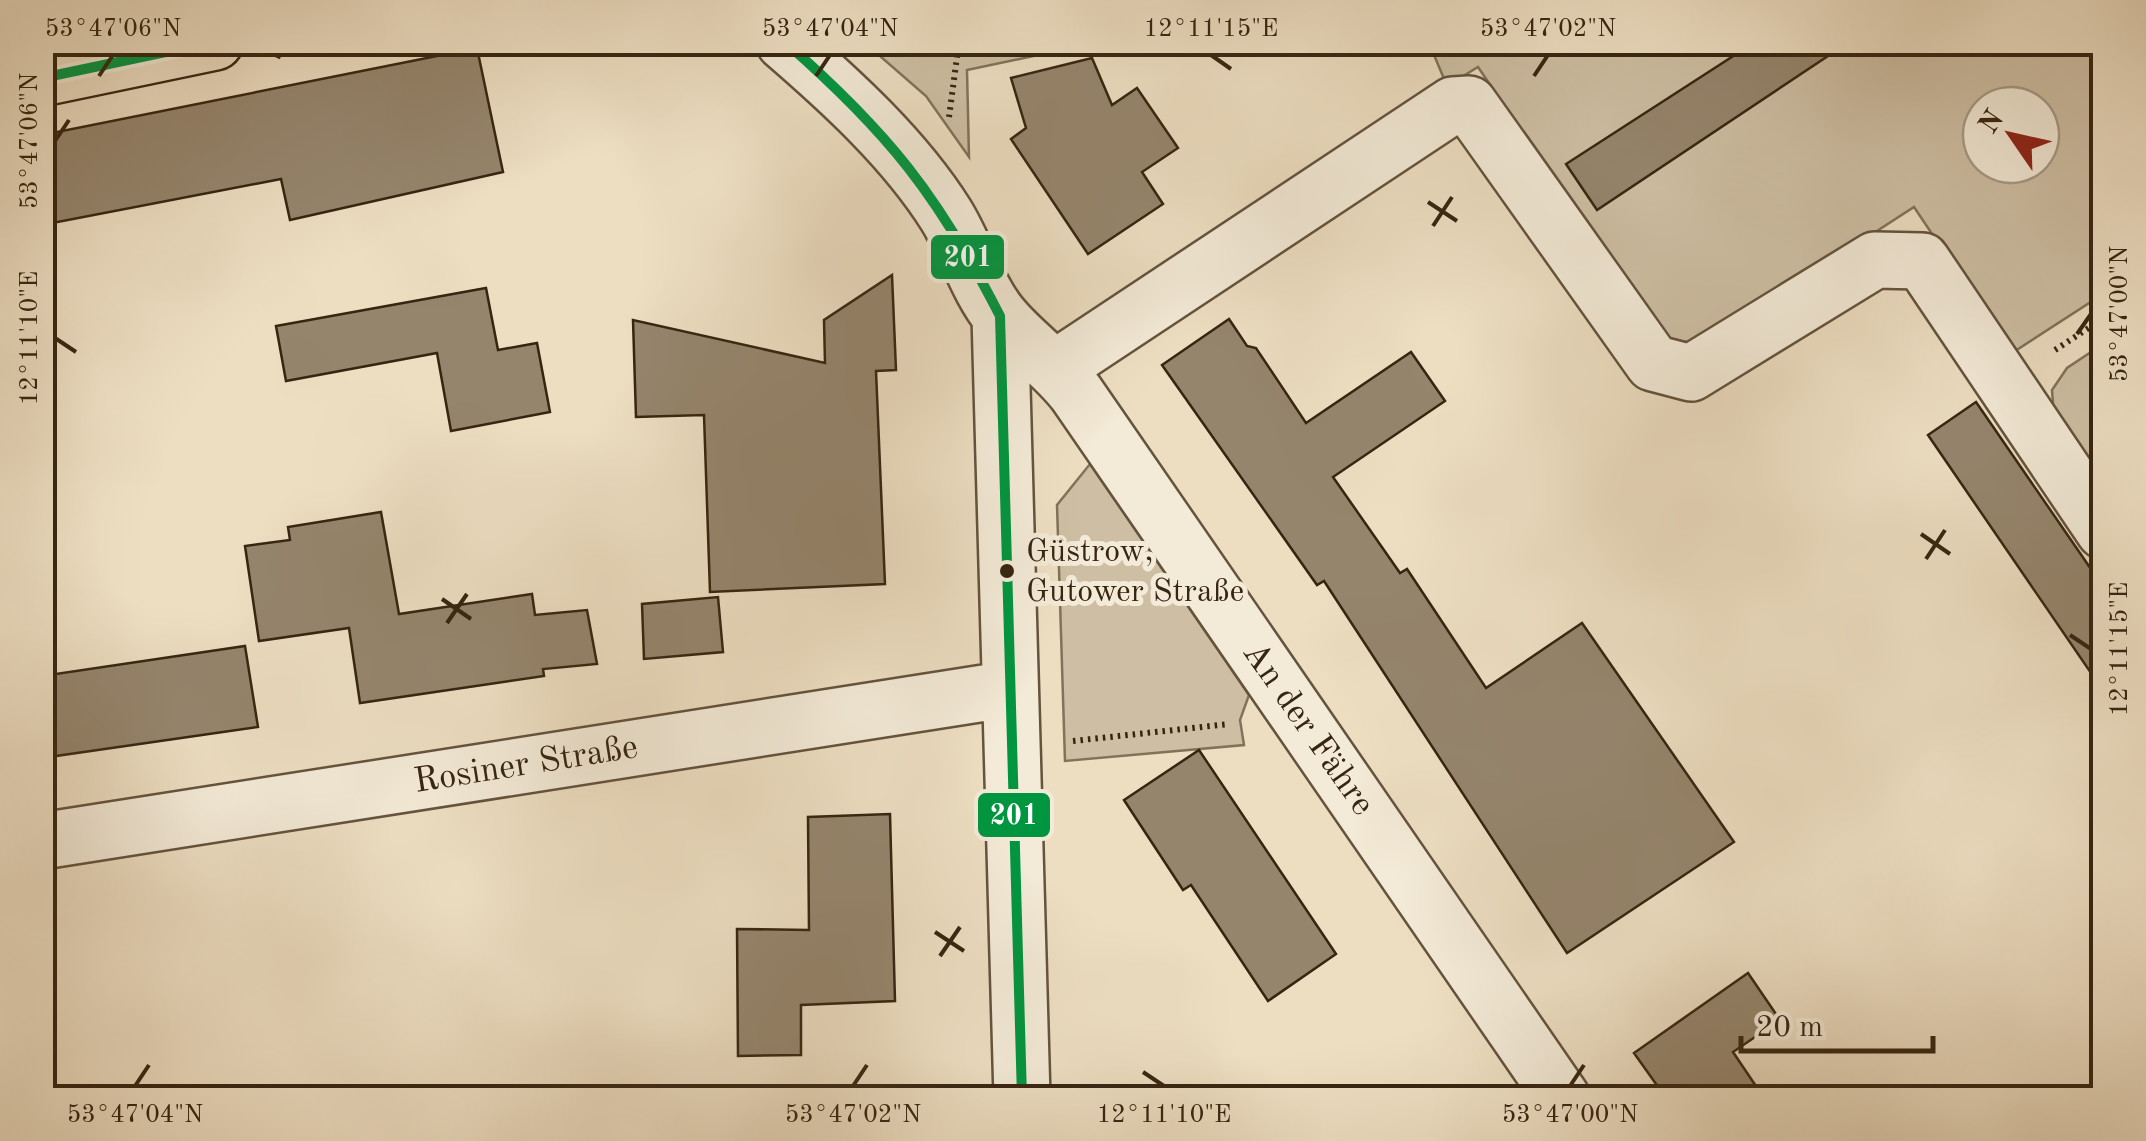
<svg xmlns="http://www.w3.org/2000/svg" width="2146" height="1141" font-family="'Old Standard TT',serif">
	<style>
		.green { fill: #cebfa4; stroke: #82725a; stroke-width: 2.5; fill-rule: evenodd }
		.building { fill: #95856d; stroke: #362511; stroke-width: 2.5 }
		.lines { fill: none; stroke-linecap: round; stroke-linejoin: round }
		.minor-casing { stroke: #64533d; stroke-width: 60 }
		.major-casing { stroke: #362511; stroke-width: 60 }
		.path { stroke: #362511; stroke-width: 6; stroke-dasharray: 2.5 5; stroke-linecap: butt }
		.minor { stroke: #f3ead7; stroke-width: 55 }
		.major { stroke: #eddec2; stroke-width: 55 }
		.bus-1-casing { stroke: #f3ead7; stroke-width: 18 }
		.bus-1 { stroke: #009640; stroke-width: 10 }
		.ticks { fill: none; stroke: #362511; stroke-width: 4 }
		.bus-dot { fill: #362511; stroke: #f3ead7; stroke-width: 4 }
		.labels { text-anchor: middle; dominant-baseline: central; stroke-width: 10; stroke-linejoin: round; paint-order: stroke }
		.bus-label { font-size: 32px; fill: #362511; stroke: #f3ead7; text-anchor: start }
		.street-label { font-size: 35px; fill: #362511; stroke: #f3ead7 }
		.line-badge { stroke: #f3ead7; stroke-width: 4 }
		.badge-label { font-size: 28px; text-anchor: middle; font-weight: bold; fill: #fff }
		.neatline { fill: none; stroke: #362511; stroke-width: 4 }
		.ticks-label { font-size: 25px; text-anchor: middle; fill: #362511 }
	</style>
	<rect width="100%" height="100%" fill="#eddec2"/>
	<filter id="stains"><feTurbulence type="fractalNoise" baseFrequency=".002" numOctaves="4"/><feColorMatrix values="0 0 0 0 .2 0 0 0 0 .09 0 0 0 0 .02 0 0 0 .5 -.17"/></filter>
	<radialGradient id="worn" r=".72"><stop offset=".6" stop-color="#630" stop-opacity="0"/><stop offset="1" stop-color="#630" stop-opacity=".3"/></radialGradient>
	<path class="green" d="M 865,43 L 1095,43 L 967,70 L 969,157 L 926,96 Z
		M 1429,43 L 2103,43 L 2103,294 L 2012,353 L 1914,207 L 1701,345 L 1662,337 L 1478,67 L 1447,86 ZM 1981,105 L 2041,105 L 2041,165 L 1981,165 Z
		M 2103,344 L 2103,491 L 2054,416 L 2052,390 L 2067,368 Z
		M 1090,464 L 1249,695 L 1240,720 L 1244,745 L 1065,761 L 1057,505 Z"/>
	<path class="building" d="M 1755,42 L 1849,42 L 1597,210 L 1566,164 Z
		M 477,48 L 503,172 L 290,220 L 281,179 L 42,225 L 42,135 Z
		M 1092,58 L 1112,105 L 1137,88 L 1178,148 L 1142,172 L 1163,204 L 1088,254 L 1011,139 L 1026,128 L 1011,78 Z
		M 892,275 L 896,370 L 876,371 L 885,584 L 710,592 L 704,415 L 636,417 L 633,320 L 825,363 L 824,320 Z
		M 486,288 L 498,350 L 537,343 L 550,412 L 451,431 L 437,353 L 286,381 L 276,326 Z
		M 1229,319 L 1247,346 L 1256,348 L 1306,423 L 1411,352 L 1445,401 L 1333,477 L 1400,573 L 1407,569 L 1486,688 L 1582,623 L 1734,842 L 1567,953 L 1324,581 L 1317,585 L 1162,365 Z
		M 1976,402 L 2104,588 L 2104,692 L 1928,435 Z
		M 381,512 L 399,614 L 532,594 L 535,615 L 587,610 L 597,664 L 543,669 L 544,676 L 360,703 L 349,628 L 259,641 L 245,546 L 290,540 L 288,527 Z
		M 718,597 L 723,652 L 644,659 L 642,604 Z
		M 245,646 L 258,727 L 42,758 L 42,676 Z
		M 1199,750 L 1336,954 L 1268,1001 L 1191,885 L 1183,890 L 1124,800 Z
		M 890,814 L 895,1001 L 801,1005 L 801,1055 L 738,1056 L 737,929 L 809,930 L 808,817 Z
		M 1748,973 L 1780,1020 L 1733,1052 L 1764,1098 L 1666,1098 L 1634,1053 Z"/>
	<g class="lines">
		<g class="minor-casing">
			<path id="minor" d="M 784,42 C 843,93 905,150 946,215 C 966,247 977,288 1001,317 C 1023,344 1054,364 1076,393 L 1562,1098
				M 1000,316 L 1022,1098
				M 1056,368 L 1453,105 L 1469,104 L 1653,363 L 1691,373 L 1875,260 L 1922,261 L 2104,531
				M 42,841 L 1010,689"/>
		</g>
		<g class="major-casing">
			<path id="major" d="M 42,78 L 215,42"/>
		</g>
		<path class="path" d="M 277,58 L 284,42
			M 949,117 L 959,42
			M 2055,350 L 2104,318
			M 1073,741 L 1229,724"/>
		<use href="#minor" class="minor"/>
		<use href="#major" class="major"/>
		<g class="bus-1-casing">
			<path id="bus-1" d="M 785,42 C 888,132 938,195 1000,316 L 1022,1098
				M 42,78 L 213,42"/>
		</g>
		<use href="#bus-1" class="bus-1"/>
	</g>
	<path class="ticks" d="M 1211,55 L 1231,69M 99,76 L 113,55M 816,76 L 830,55M 1534,76 L 1548,55M 55,141 L 69,120M 1428,202 L 1457,221M 1433,226 L 1452,197M 2077,334 L 2091,314M 55,338 L 76,352M 1921,534 L 1950,554M 1926,559 L 1945,530M 442,599 L 471,619M 447,623 L 467,594M 2070,635 L 2091,649M 935,932 L 964,951M 940,956 L 960,927M 1143,1072 L 1164,1086M 135,1086 L 149,1065M 853,1086 L 867,1065M 1570,1086 L 1584,1065"/>
	<circle class="bus-dot" cx="1007" cy="571" r="9"/>
	<g class="labels">
		<g class="bus-label">
			<text x="1026" y="553">Güstrow,<tspan x="1026" dy="40">Gutower Straße</tspan></text>
		</g>
		<g class="street-label">
			<text transform="translate(1308 729) rotate(55)">An der Fähre</text>
			<text transform="translate(526 765) rotate(-9)">Rosiner Straße</text>
		</g>
	</g>
	<g class="line-badge">
		<rect x="929" y="233" width="77" height="48" rx="10" fill="#009640"/>
		<rect x="976" y="791" width="76" height="48" rx="10" fill="#009640"/>
	</g>
	<g class="badge-label">
		<text x="968" y="266">201</text>
		<text x="1014" y="824">201</text>
	</g>
	<rect width="2146" height="1141" fill="none" stroke="#eddec2" stroke-width="110"/>
	<g transform="translate(2011 135) rotate(304)"><circle r="48" fill="#f3ead7" stroke="#a79b88" stroke-width="2.5"/>
	<path d="M0-8L18 38L0 25L-18 38Z" fill="#8f2418"/>
	<text y="-15" font-size="28" font-weight="bold" text-anchor="middle" fill="#362511">N</text>
	</g>
	<path d="M1741 1036v15h192v-15" fill="none" stroke="#362511" stroke-width="5"/>
	<text x="1756" y="1036" font-size="30" fill="#362511" stroke="#f3ead7" stroke-width="8" paint-order="stroke">20 m</text>
	<rect x="55" y="55" width="2036" height="1031" class="neatline"/>
	<g class="ticks-label">
		<text x="113" y="36">53°47'06"N</text>
		<text x="830" y="36">53°47'04"N</text>
		<text x="1211" y="36">12°11'15"E</text>
		<text x="1548" y="36">53°47'02"N</text>
		<text transform="translate(28 141) rotate(-90)" y="9">53°47'06"N</text>
		<text transform="translate(2118 314) rotate(-90)" y="9">53°47'00"N</text>
		<text transform="translate(28 338) rotate(-90)" y="9">12°11'10"E</text>
		<text transform="translate(2118 649) rotate(-90)" y="9">12°11'15"E</text>
		<text x="135" y="1122">53°47'04"N</text>
		<text x="853" y="1122">53°47'02"N</text>
		<text x="1164" y="1122">12°11'10"E</text>
		<text x="1570" y="1122">53°47'00"N</text>
	</g>
	<rect width="100%" height="100%" filter="url(#stains)"/>
	<rect width="100%" height="100%" fill="url(#worn)"/>
</svg>
